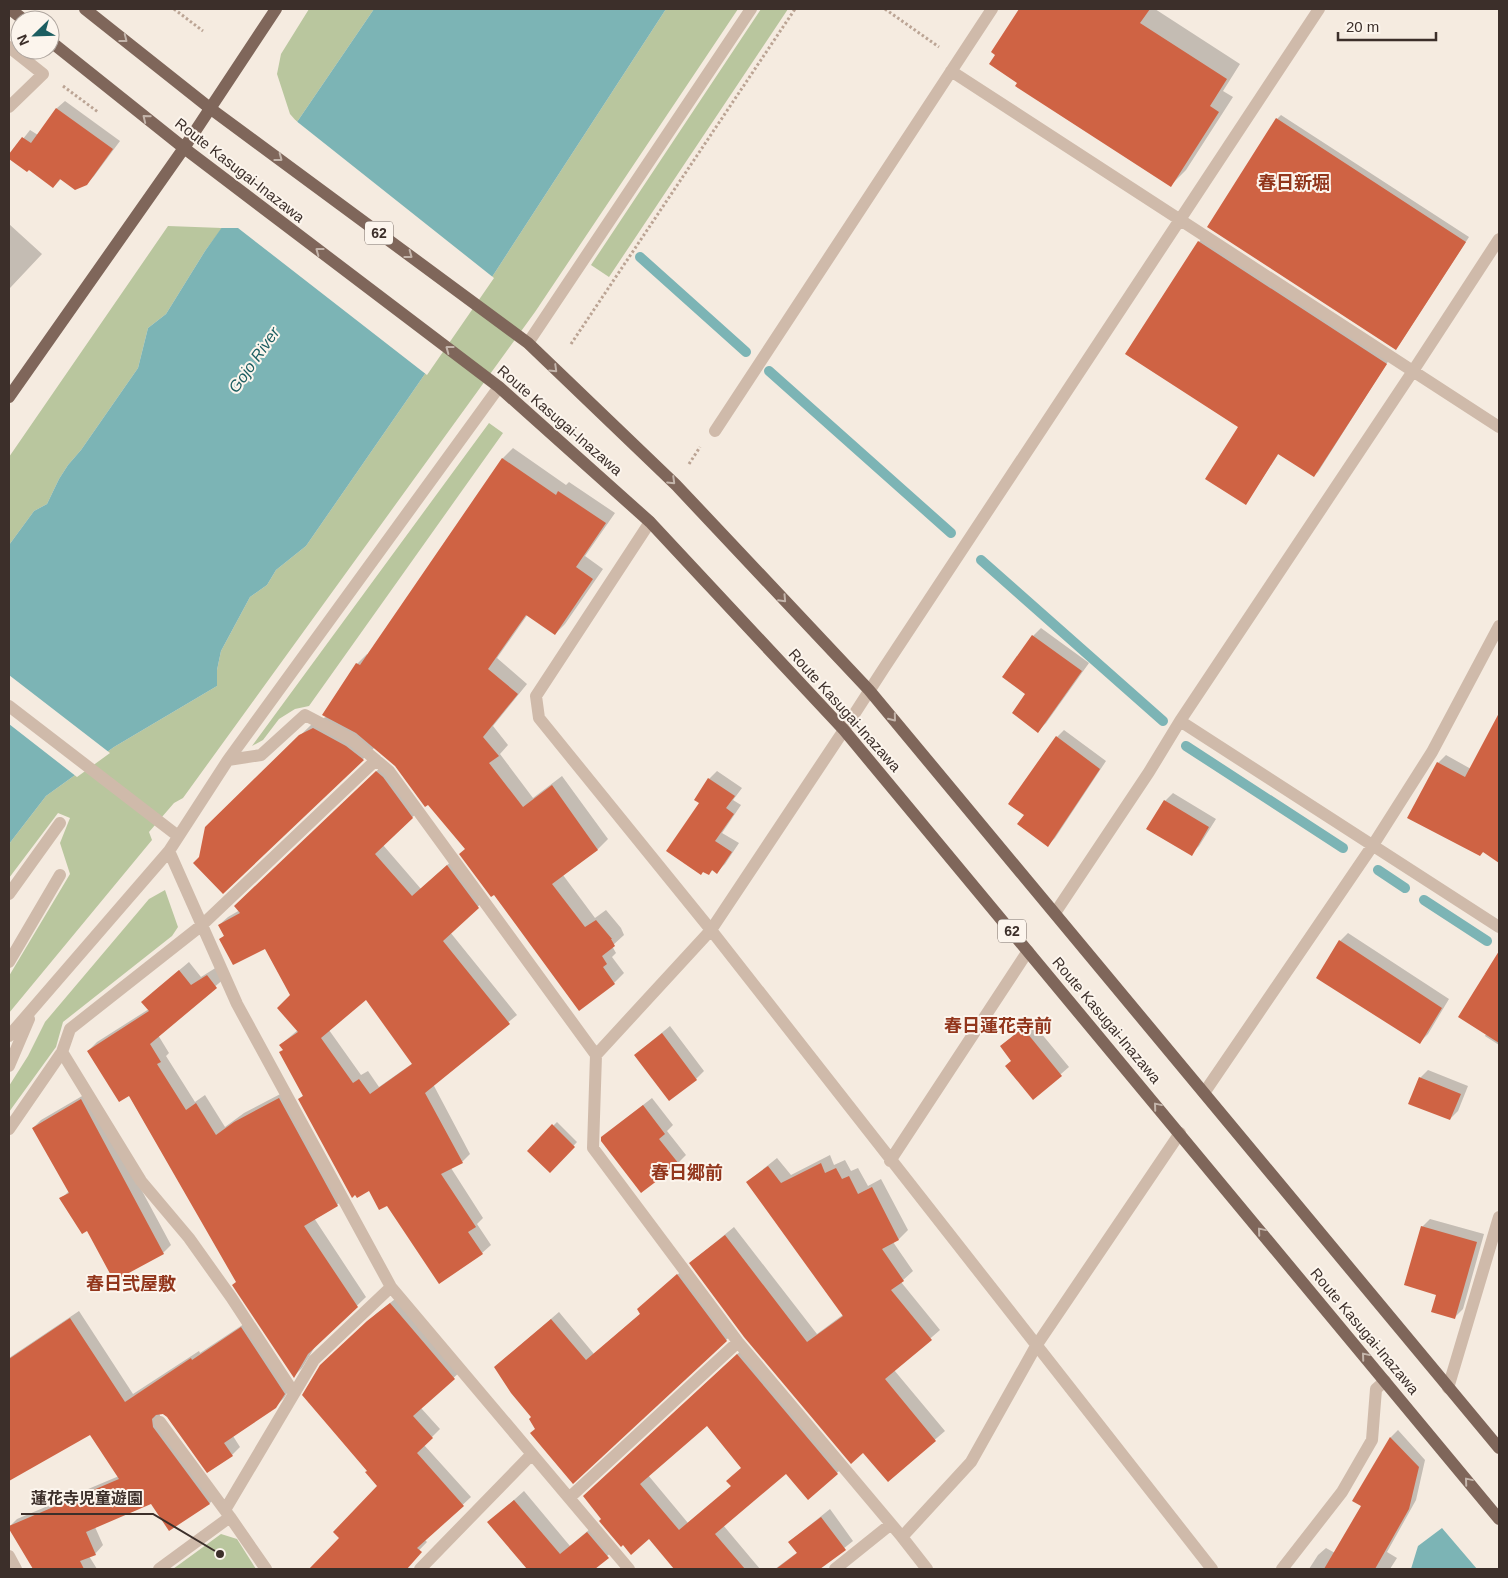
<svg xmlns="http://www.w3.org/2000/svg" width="1508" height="1578" font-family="Helvetica,'Noto Sans JP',sans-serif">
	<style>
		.green { fill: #b9c69e }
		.water { fill: #7cb4b5 }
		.pier { fill: #f5ebe0 }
		.shadow { fill: #0003; fill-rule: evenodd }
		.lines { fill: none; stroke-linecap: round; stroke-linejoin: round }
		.stream { stroke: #7cb4b5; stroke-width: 10 }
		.building { fill: #cf6344; fill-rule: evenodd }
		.path { stroke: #bba494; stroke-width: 3; stroke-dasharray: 2.5 2.5; stroke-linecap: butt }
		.minor { stroke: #cfbaaa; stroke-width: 12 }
		.major { stroke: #7f665a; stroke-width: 12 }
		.oneway { stroke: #c4b5ab }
		.labels { text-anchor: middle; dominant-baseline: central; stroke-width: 4; stroke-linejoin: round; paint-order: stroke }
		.shield { fill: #fcf5ed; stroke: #766a64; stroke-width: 1 }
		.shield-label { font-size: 14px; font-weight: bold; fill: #3c2f2a }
		.street-label { font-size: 15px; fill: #3c2f2a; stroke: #fcf5ed }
		.water-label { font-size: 16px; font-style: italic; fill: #1c5e61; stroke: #fcf5ed }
		.quarter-label { font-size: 18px; font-weight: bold; fill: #92361c; stroke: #fcf5ed }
		.leader { fill: none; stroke: #3c2f2a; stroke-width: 2 }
		.callout-dot { fill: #3c2f2a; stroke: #fcf5ed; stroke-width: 2 }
		.callout-label { font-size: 16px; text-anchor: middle; font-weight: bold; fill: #3c2f2a; stroke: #fcf5ed; stroke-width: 4; stroke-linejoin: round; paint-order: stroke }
	</style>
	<rect width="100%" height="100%" fill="#f5ebe0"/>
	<path class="green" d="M 309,9 L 374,9 L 297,122 L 290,114 L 277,74 L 281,54 Z
		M 666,9 L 738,9 L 535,312 L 183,798 L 174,803 L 149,832 L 152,840 L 9,1013 L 9,976 L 70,874 L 60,843 L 70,818 L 58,813 L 9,878 L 9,844 L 46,796 L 114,747 L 217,686 L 217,670 L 221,651 L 250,597 L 267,585 L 276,570 L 306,546 L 492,277 Z
		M 761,9 L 788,9 L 609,277 L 591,265 Z
		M 168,226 L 222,228 L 205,251 L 166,314 L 148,328 L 138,368 L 81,450 L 68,465 L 59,479 L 47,504 L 34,511 L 9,545 L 9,457 Z
		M 489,423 L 503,433 L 309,706 L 295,709 L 279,719 L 263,740 L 252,746 Z
		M 165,890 L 178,927 L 172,936 L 63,1022 L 56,1047 L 9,1112 L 9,1086 L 28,1056 L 45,1022 L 149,899 Z
		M 221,1534 L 237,1539 L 256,1569 L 173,1569 Z"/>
	<path class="water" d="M 374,9 L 666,9 L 492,277 L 306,546 L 276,570 L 267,585 L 250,597 L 221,651 L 217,670 L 217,686 L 114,747 L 46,796 L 9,844 L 9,545 L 34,511 L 47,504 L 59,479 L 68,465 L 81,450 L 138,368 L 148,328 L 166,314 L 205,251 L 297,122 Z
		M 1442,1528 L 1477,1569 L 1411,1569 L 1418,1546 Z"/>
	<path class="pier" d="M 295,120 L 494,278 L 427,375 L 238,228 L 219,228 Z
		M 9,675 L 110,753 L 77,777 L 9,724 Z"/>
	<path class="shadow" d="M 1021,9 L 1155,9 L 1240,64 L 1223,91 L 1233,97 L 1186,170 L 1171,185 L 1019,82 L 993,52 Z
		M 65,101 L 120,141 L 94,176 L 86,184 L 61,179 L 53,187 L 29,169 L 27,171 L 9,157 L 30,130 L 38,135 L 57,108 Z
		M 1281,115 L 1469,237 L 1399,345 L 1277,119 Z
		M 9,224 L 42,254 L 10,288 L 9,288 Z
		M 1202,238 L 1389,360 L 1318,472 L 1314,475 L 1279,453 L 1246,503 L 1240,427 L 1199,242 Z
		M 513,448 L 566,485 L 569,482 L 615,513 L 585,556 L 603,569 L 565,624 L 555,634 L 528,614 L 497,658 L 527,684 L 493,726 L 508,745 L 500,754 L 533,798 L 562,776 L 608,839 L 598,849 L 563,875 L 595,918 L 606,910 L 621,928 L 624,935 L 612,946 L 616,953 L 612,957 L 624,973 L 614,983 L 466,849 L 395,764 L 375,747 L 363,759 L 201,857 L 206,827 L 313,723 L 328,716 L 357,664 L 367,654 L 368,655 L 503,458 Z
		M 1041,628 L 1089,663 L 1046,723 L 1038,731 L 1033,636 Z
		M 1499,715 L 1499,861 L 1484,851 L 1438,763 L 1446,755 L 1471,769 Z
		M 1064,730 L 1106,761 L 1055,838 L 1048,845 L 1057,737 Z
		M 385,763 L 421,809 L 383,845 L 421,889 L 456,857 L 486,899 L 450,932 L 517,1015 L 433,1084 L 470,1154 L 462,1162 L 451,1168 L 483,1218 L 477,1224 L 491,1245 L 482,1253 L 439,1282 L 388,1205 L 370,1190 L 299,1099 L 304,1095 L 284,1050 L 280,1045 L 298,1030 L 292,995 L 266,947 L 220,939 L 225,935 L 219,925 L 228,917 L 240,910 L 244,898 ZM 366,998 L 413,1063 L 379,1087 L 368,1071 L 361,1075 L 329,1030 Z
		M 717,771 L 742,788 L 733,800 L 741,805 L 722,833 L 739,843 L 725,864 L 717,872 L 713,870 L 708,874 L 701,803 L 709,779 Z
		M 1173,793 L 1216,819 L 1199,846 L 1191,854 L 1165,801 Z
		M 1348,933 L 1449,999 L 1428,1034 L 1420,1042 L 1318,978 L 1340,941 Z
		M 189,962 L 201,977 L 217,967 L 225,978 L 158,1035 L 169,1053 L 166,1056 L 195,1102 L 205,1095 L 225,1127 L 244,1113 L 288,1090 L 346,1196 L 337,1205 L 314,1218 L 366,1297 L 316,1345 L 302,1368 L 294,1376 L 237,1282 L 129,1095 L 88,1051 L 97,1042 L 149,1009 L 152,993 Z
		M 1492,969 L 1499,973 L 1499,1045 L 1485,1036 L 1486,1034 Z
		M 1031,1021 L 1069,1067 L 1033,1098 L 1012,1060 L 1001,1046 Z
		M 670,1026 L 704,1071 L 696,1079 L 635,1055 Z
		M 1428,1070 L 1468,1086 L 1458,1111 L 1450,1119 L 1420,1078 Z
		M 89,1092 L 171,1245 L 163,1253 L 61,1199 L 69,1191 L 33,1128 L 41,1120 Z
		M 652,1098 L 673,1125 L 667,1131 L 686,1155 L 678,1163 L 611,1130 Z
		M 557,1122 L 577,1142 L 550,1171 L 529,1150 Z
		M 830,1155 L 834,1165 L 845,1160 L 851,1171 L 858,1168 L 868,1186 L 881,1179 L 908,1230 L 899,1239 L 893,1242 L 913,1271 L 901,1282 L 940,1330 L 894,1370 L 945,1431 L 888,1480 L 700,1255 L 734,1227 L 817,1334 L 844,1314 L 747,1182 L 777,1158 L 791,1175 Z
		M 1430,1219 L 1484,1234 L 1463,1309 L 1455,1317 L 1438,1294 L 1422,1227 Z
		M 685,1268 L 734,1333 L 726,1340 L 536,1428 L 533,1417 L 503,1360 L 559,1312 L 594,1354 L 641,1313 L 646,1302 Z
		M 399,1296 L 462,1370 L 421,1408 L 440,1429 L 424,1445 L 471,1497 L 425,1540 L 427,1542 L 401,1569 L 333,1569 L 321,1558 L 341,1538 L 379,1486 L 368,1471 L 330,1357 L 377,1313 Z
		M 79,1311 L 133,1394 L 199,1351 L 200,1353 L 250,1320 L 292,1385 L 284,1398 L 275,1407 L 233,1436 L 240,1447 L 232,1455 L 208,1471 L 167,1416 L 159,1412 L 161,1419 L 218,1495 L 210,1503 L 169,1529 L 152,1503 L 95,1527 L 103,1545 L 95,1554 L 89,1556 L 97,1569 L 34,1569 L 9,1527 L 17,1519 L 119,1476 L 90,1433 L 9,1480 L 9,1358 Z
		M 746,1346 L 846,1465 L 808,1498 L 786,1472 L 723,1525 L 760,1569 L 676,1569 L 649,1538 L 603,1519 L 593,1488 ZM 707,1425 L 742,1468 L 732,1486 L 688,1523 L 648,1475 Z
		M 1398,1430 L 1425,1460 L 1416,1500 L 1387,1552 L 1397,1558 L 1390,1569 L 1309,1569 L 1318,1555 L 1326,1548 L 1335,1553 L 1362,1506 L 1354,1500 L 1391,1437 Z
		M 524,1491 L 570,1546 L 597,1523 L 617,1547 L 593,1569 L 529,1569 L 489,1522 Z
		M 830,1509 L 853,1541 L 818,1569 L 775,1569 L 798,1552 L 789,1542 Z"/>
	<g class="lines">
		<path class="stream" d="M 640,257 L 746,352
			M 769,371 L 951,533
			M 981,560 L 1163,721
			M 1186,746 L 1343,848
			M 1378,870 L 1405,888
			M 1424,900 L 1487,941"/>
	</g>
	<path class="building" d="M 1019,9 L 1150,9 L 1140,23 L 1227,79 L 1210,106 L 1219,112 L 1171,187 L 1015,86 L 1017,83 L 989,64 L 995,55 L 991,52 Z
		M 56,108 L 113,149 L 87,185 L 75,190 L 60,179 L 53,188 L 29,170 L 27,172 L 9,159 L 9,154 L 22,137 L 31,143 Z
		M 1276,118 L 1466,242 L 1396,350 L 1207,227 Z
		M 1198,241 L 1387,364 L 1314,477 L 1278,454 L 1246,505 L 1205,479 L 1238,427 L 1125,354 Z
		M 502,458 L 556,495 L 558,491 L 606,523 L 576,567 L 593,579 L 555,635 L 526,615 L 488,669 L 518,694 L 483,737 L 499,756 L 489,763 L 523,807 L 552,785 L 598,850 L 552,884 L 585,927 L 596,920 L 612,939 L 611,939 L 615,946 L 602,956 L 607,964 L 603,967 L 615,984 L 579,1011 L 494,895 L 491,897 L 459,854 L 465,849 L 428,805 L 425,807 L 395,766 L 356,733 L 322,715 L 356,663 L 360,665 Z
		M 1032,635 L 1082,671 L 1038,733 L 1012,713 L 1025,694 L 1002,677 Z
		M 1499,713 L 1499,863 L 1483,852 L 1480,856 L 1407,818 L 1437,762 L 1465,777 Z
		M 313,728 L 346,746 L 364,760 L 223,894 L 193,863 L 199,857 L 205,827 L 299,735 Z
		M 1056,736 L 1100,769 L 1048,847 L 1017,824 L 1024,815 L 1008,804 Z
		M 376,771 L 383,777 L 413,818 L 375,854 L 412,896 L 447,865 L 479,908 L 443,941 L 510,1024 L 425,1093 L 463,1163 L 441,1174 L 476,1227 L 468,1232 L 483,1254 L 439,1284 L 387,1206 L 379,1210 L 369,1191 L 357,1198 L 355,1195 L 352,1198 L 298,1099 L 303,1096 L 279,1052 L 283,1050 L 279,1045 L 298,1032 L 277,1008 L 290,995 L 265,949 L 233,965 L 219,939 L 224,936 L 218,925 L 240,913 L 234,906 ZM 366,1000 L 412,1064 L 370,1094 L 359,1079 L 353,1083 L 321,1038 Z
		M 708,778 L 735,796 L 726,808 L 734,814 L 715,841 L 732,852 L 717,874 L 712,870 L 709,875 L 703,872 L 701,875 L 666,851 L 699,803 L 694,800 Z
		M 1164,800 L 1209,827 L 1192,856 L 1146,829 Z
		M 1339,940 L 1442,1008 L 1420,1044 L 1316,978 Z
		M 1499,951 L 1499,1043 L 1458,1017 Z
		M 179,970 L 191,985 L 207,975 L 217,988 L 150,1044 L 161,1062 L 157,1064 L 186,1110 L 196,1103 L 216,1135 L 234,1122 L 279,1098 L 338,1206 L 304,1226 L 358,1307 L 308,1354 L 294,1378 L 232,1285 L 236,1282 L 129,1096 L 119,1102 L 87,1051 L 149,1011 L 141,1002 Z
		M 1023,1028 L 1062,1076 L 1033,1100 L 1005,1066 L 1011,1061 L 1000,1046 Z
		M 662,1033 L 697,1080 L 669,1101 L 634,1055 Z
		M 1419,1077 L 1461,1094 L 1450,1120 L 1408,1104 Z
		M 81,1099 L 164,1254 L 114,1281 L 87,1231 L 82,1234 L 59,1198 L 69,1193 L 32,1128 Z
		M 643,1105 L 665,1134 L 659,1139 L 679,1164 L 641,1193 L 601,1141 L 601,1137 Z
		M 552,1124 L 575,1147 L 550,1173 L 527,1151 Z
		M 821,1163 L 825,1173 L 836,1168 L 842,1179 L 849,1176 L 858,1194 L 872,1187 L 899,1240 L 882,1249 L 904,1281 L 891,1290 L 932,1340 L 885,1379 L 936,1441 L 888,1482 L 863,1453 L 851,1464 L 744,1337 L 689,1263 L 725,1235 L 807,1342 L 843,1316 L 746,1182 L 768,1166 L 781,1183 Z
		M 1421,1226 L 1477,1242 L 1455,1319 L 1431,1312 L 1436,1295 L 1404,1285 Z
		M 677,1274 L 727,1341 L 573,1484 L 530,1433 L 535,1429 L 529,1419 L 531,1417 L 511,1393 L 494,1367 L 551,1319 L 586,1360 L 640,1314 L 637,1309 Z
		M 390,1303 L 455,1379 L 413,1416 L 433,1438 L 417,1453 L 464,1506 L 417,1548 L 422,1552 L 407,1569 L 309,1569 L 339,1538 L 333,1532 L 377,1486 L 365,1472 L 367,1471 L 302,1395 L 320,1365 L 367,1321 Z
		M 70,1318 L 125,1402 L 191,1358 L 192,1360 L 241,1327 L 285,1394 L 276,1408 L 224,1443 L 233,1456 L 207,1473 L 167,1417 L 163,1414 L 156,1415 L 152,1419 L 153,1427 L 210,1504 L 169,1531 L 151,1504 L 86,1532 L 96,1555 L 80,1561 L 84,1569 L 33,1569 L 9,1529 L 9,1526 L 119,1479 L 90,1435 L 9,1481 L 9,1359 Z
		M 737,1354 L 838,1474 L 808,1500 L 786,1474 L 715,1534 L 745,1569 L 674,1569 L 649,1539 L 631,1555 L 623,1545 L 621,1547 L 599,1521 L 601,1519 L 583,1496 ZM 707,1426 L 741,1468 L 726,1481 L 731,1486 L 679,1530 L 640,1484 Z
		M 1390,1437 L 1419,1467 L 1409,1509 L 1375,1569 L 1324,1569 L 1361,1506 L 1352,1501 Z
		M 514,1500 L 560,1554 L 587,1532 L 609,1558 L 595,1569 L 527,1569 L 487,1522 Z
		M 821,1517 L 846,1550 L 820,1569 L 776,1569 L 797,1553 L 788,1542 Z"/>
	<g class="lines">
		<path class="path" d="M 174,9 L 203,31
			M 885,9 L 939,47
			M 63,86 L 98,112
			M 571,344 L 795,9
			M 689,464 L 700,447"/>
		<path class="minor" d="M 9,47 L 43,74 L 9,107
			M 951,71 L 1499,427
			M 528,343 L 751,9
			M 715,431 L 992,9
			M 650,522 L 536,696 L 539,718 L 711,930 L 1212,1569
			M 9,706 L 178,836
			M 1180,721 L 1499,927
			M 228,760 L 261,755 L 305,715 L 351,739 L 389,771 L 596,1055 L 593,1148 L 738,1342 L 902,1537 L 927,1569
			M 169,851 L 237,1004 L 391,1287 L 629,1569
			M 9,894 L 60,823
			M 1055,913 L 1149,772 L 1180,721 L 1413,371 L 1499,239
			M 9,962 L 60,875
			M 9,1036 L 169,851 L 228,760 L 499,387
			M 62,1052 L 141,1181 L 189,1238 L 231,1297 L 294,1393
			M 596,1055 L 711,930 L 844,730 L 884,668 L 1319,9
			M 9,1066 L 29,1019
			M 1204,1093 L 1373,845 L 1432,752 L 1499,626
			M 9,1129 L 62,1052 L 70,1029 L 202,925 L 376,760
			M 890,1161 L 1028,951
			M 1448,1388 L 1499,1217
			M 160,1422 L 230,1517 L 266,1569
			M 569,1498 L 738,1342
			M 225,1510 L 314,1360 L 391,1287
			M 902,1537 L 971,1462 L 1036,1346 L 1180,1133
			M 9,1556 L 16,1569
			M 159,1569 L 230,1517
			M 420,1569 L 532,1454
			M 835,1569 L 891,1524
			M 1282,1569 L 1342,1492 L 1372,1440 L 1376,1389 L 1385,1381"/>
		<path class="major" d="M 10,9 L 24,20
			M 85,9 L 211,109 L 528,343 L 676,485 L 869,690 L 1499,1448
			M 50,41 L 184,148 L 499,387 L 650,522 L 844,730 L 1499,1519
			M 9,397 L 184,148 L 276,9"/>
	</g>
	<defs><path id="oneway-chevron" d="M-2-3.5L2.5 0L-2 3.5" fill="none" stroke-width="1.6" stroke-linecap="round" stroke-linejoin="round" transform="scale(1.25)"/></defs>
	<g class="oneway">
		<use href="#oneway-chevron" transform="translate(124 39) rotate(38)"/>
		<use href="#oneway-chevron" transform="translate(146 118) rotate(-141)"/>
		<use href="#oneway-chevron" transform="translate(279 158) rotate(37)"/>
		<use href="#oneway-chevron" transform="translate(319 251) rotate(-143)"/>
		<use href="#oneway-chevron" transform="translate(409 255) rotate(37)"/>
		<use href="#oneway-chevron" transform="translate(449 349) rotate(-143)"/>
		<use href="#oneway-chevron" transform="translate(554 369) rotate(44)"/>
		<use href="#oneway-chevron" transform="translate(672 481) rotate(44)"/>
		<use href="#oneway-chevron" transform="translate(783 599) rotate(47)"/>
		<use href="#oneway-chevron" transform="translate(893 718) rotate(51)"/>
		<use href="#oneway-chevron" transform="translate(1157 1106) rotate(-130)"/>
		<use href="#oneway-chevron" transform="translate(1261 1231) rotate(-130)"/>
		<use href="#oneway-chevron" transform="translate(1365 1356) rotate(-130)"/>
		<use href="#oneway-chevron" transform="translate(1468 1481) rotate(-130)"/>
	</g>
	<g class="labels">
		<g class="shield">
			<rect x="365" y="221.5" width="28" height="23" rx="4"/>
			<rect x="998" y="919.5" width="28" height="23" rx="4"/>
		</g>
		<g class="shield-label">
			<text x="379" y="233">62</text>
			<text x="1012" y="931">62</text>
		</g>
		<g class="street-label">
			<text transform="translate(240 170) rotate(38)">Route Kasugai-Inazawa</text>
			<text transform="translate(560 420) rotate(41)">Route Kasugai-Inazawa</text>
			<text transform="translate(845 710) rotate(48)">Route Kasugai-Inazawa</text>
			<text transform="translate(1107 1020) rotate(50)">Route Kasugai-Inazawa</text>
			<text transform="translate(1365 1331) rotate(50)">Route Kasugai-Inazawa</text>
		</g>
		<g class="water-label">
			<text transform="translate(254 360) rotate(-55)">Gojo River</text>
		</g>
		<g class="quarter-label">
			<text x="1294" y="183">春日新堀</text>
			<text x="998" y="1026">春日蓮花寺前</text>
			<text x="687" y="1173">春日郷前</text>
			<text x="131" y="1284">春日弐屋敷</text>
		</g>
	</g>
	<path class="leader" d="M220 1554L153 1514H21"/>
	<circle class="callout-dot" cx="220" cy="1554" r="5"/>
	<g class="callout-label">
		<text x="87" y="1504">蓮花寺児童遊園</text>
	</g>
	<rect width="1508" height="1578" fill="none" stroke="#3c2f2a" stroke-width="20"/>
	<g transform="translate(35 35) rotate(247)"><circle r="24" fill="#fcf5ed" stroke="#afa69f"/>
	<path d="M0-4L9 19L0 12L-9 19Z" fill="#1c5e61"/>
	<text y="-8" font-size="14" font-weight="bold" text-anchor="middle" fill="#3c2f2a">N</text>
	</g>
	<path d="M1338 32v8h98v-8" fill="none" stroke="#3c2f2a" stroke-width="2.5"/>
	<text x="1346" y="32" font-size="15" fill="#3c2f2a" stroke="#fcf5ed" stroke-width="4" paint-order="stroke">20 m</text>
</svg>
